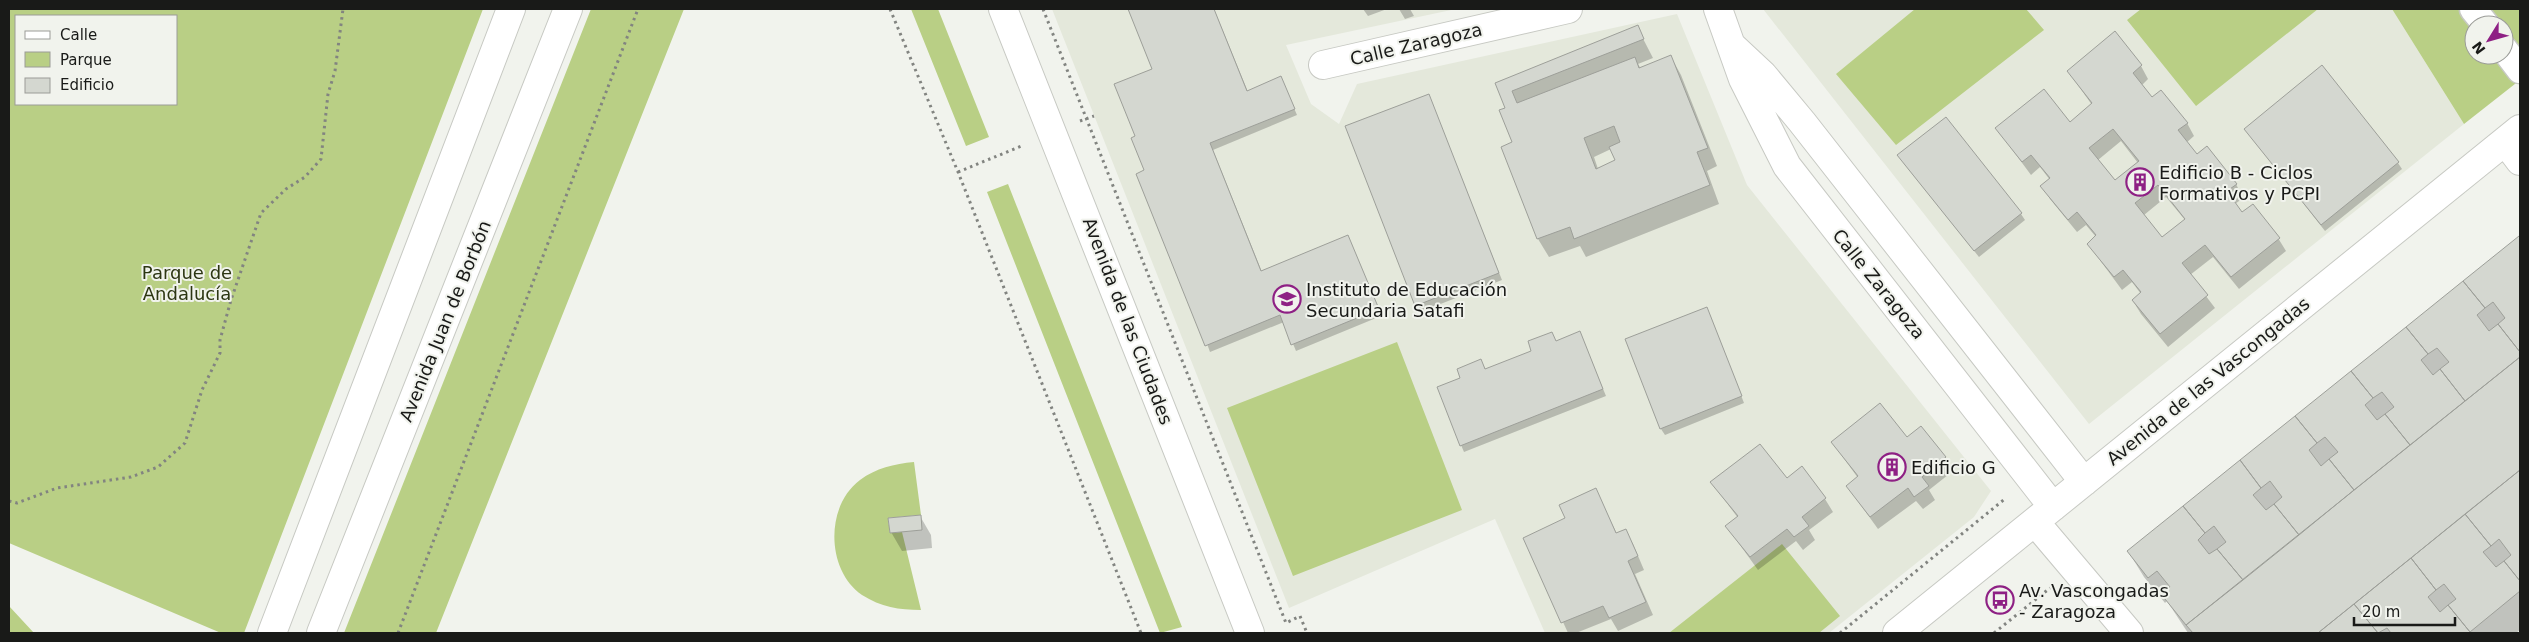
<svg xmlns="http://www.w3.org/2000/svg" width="2529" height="642" font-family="'DejaVu Sans',sans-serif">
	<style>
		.built { fill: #e4e8db }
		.green { fill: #b9cf85; fill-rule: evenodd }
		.shadow { fill: #0003; fill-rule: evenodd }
		.building { fill: #d4d7d0; stroke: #9d9f99; fill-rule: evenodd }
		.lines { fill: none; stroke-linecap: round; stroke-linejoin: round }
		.pedestrian-casing { stroke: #c7c9c3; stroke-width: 29 }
		.minor-casing { stroke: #c7c9c3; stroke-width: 30 }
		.tertiary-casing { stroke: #c7c9c3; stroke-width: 30 }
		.path { stroke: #828480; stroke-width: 3; stroke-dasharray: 2.5 4; stroke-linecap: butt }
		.pedestrian { stroke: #fff; stroke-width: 26 }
		.minor { stroke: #fff; stroke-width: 28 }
		.tertiary { stroke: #fff; stroke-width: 28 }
		.labels { text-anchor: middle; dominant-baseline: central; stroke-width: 4; stroke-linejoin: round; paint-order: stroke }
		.street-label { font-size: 18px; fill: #191a18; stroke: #f1f3ed }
		.poi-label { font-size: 18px; fill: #191a18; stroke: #f1f3ed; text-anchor: start }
		.park-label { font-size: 18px; fill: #2c3612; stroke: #f1f3ed }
	</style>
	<rect width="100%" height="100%" fill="#f1f3ed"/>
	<path class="built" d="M 1052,9 L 1456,9 L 1286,45 L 1311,104 L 1339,124 L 1357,84 L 1677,14 L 1747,185 L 1991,491 L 1974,517 L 1829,633 L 1545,633 L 1495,519 L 1289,608 Z
		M 1763,9 L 2392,9 L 2464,124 L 2089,424 Z"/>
	<path class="green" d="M 9,9 L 483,9 L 244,633 L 221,633 L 9,543 ZM 16,16 L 176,16 L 176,104 L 16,104 Z
		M 591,9 L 684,9 L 436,633 L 344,633 Z
		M 911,9 L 938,9 L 989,137 L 966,146 Z
		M 1915,9 L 2026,9 L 2044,30 L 1896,145 L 1836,74 Z
		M 2141,9 L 2318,9 L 2196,106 L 2127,20 Z
		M 2392,9 L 2520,9 L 2520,80 L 2464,124 ZM 2474,25 L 2504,25 L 2504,55 L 2474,55 Z
		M 1008,184 L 1182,627 L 1160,633 L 987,192 Z
		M 1397,342 L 1462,510 L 1293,576 L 1227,408 Z
		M 914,462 L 921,515 L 888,518 L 890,533 L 902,532 L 921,610 C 899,610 881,607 862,595 C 826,570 825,506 860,480 C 876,468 894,464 914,462 Z
		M 1782,544 L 1840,616 L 1819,633 L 1669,633 Z
		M 9,606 L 34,633 L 9,633 Z"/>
	<path class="shadow" d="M 1129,9 L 1214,9 L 1248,92 L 1281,78 L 1297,115 L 1213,150 L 1262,272 L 1351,243 L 1381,316 L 1296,351 L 1284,322 L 1210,352 L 1145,171 L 1154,69 Z
		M 1363,9 L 1387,9 L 1368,16 Z
		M 1399,9 L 1410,9 L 1414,16 L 1405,19 Z
		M 1637,27 L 1653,58 L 1638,64 L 1641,69 L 1671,57 L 1681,75 L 1717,166 L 1707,171 L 1719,204 L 1586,257 L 1580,246 L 1549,257 L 1538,239 L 1503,148 L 1514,143 L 1507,108 L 1496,83 ZM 1611,149 L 1617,161 L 1598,169 L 1594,157 Z
		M 2141,66 L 2148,79 L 2141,86 L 2151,99 L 2187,123 L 2194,136 L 2186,143 L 2196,156 L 2236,184 L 2243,198 L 2235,204 L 2242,214 L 2278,238 L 2286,251 L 2239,289 L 2213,257 L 2190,275 L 2215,308 L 2168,347 L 2141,314 L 2133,301 L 2141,294 L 2132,282 L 2122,290 L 2088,244 L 2096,237 L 2086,225 L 2077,232 L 2050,199 L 2042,186 L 2050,180 L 2040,167 L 2031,175 L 1997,129 L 2070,123 L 2092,105 L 2068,71 ZM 2121,141 L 2138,163 L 2115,181 L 2098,160 ZM 2166,197 L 2185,220 L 2162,238 L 2144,215 Z
		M 1428,95 L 1502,280 L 1420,312 L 1346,127 Z
		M 2245,129 L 2398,163 L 2402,169 L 2325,231 Z
		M 1903,162 L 2021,214 L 2025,220 L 1979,257 Z
		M 2519,238 L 2520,630 L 2516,633 L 2188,633 L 2167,601 L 2165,603 L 2144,577 L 2128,551 Z
		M 1710,315 L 1744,403 L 1665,435 L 1661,429 Z
		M 1580,333 L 1606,396 L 1464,452 L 1461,445 L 1462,379 L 1481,361 L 1486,370 Z
		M 1921,428 L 1953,471 L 1929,490 L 1935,500 L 1923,509 L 1916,501 L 1878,529 L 1847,486 L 1858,478 L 1832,442 L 1907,439 Z
		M 1712,483 L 1825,499 L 1833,512 L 1809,530 L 1815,540 L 1803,550 L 1796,541 L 1758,570 L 1727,527 L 1738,518 Z
		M 1596,490 L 1617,534 L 1625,531 L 1633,544 L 1644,570 L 1635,574 L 1653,615 L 1618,631 L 1611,619 L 1576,633 L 1568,633 L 1525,538 L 1566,519 Z
		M 920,516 L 931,535 L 932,548 L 902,551 L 891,532 Z"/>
	<path class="building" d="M 1128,9 L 1214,9 L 1247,91 L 1281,76 L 1295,109 L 1210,143 L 1261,271 L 1348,235 L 1379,309 L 1291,345 L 1280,315 L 1205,346 L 1136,174 L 1144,170 L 1131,138 L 1135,136 L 1114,84 L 1152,69 Z
		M 1638,25 L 1644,39 L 1512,91 L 1517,103 L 1635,57 L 1639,68 L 1671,55 L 1708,148 L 1697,152 L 1710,185 L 1574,239 L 1570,227 L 1537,239 L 1501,147 L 1512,142 L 1499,110 L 1505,108 L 1495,83 ZM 1614,126 L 1620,142 L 1609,147 L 1615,160 L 1596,169 L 1584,138 Z
		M 2115,31 L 2142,65 L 2133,73 L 2152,97 L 2161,90 L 2188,123 L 2178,130 L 2197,154 L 2207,146 L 2237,184 L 2227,191 L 2242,212 L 2253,204 L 2280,238 L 2231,277 L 2205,245 L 2182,263 L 2208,295 L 2160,334 L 2132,300 L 2141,292 L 2123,270 L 2114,277 L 2087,244 L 2096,235 L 2077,212 L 2068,220 L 2040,186 L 2050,178 L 2031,155 L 2022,162 L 1995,128 L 2044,89 L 2070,122 L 2092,103 L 2067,71 ZM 2113,129 L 2139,161 L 2115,180 L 2089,148 ZM 2158,185 L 2185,219 L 2162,237 L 2135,203 Z
		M 2322,65 L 2399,162 L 2321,225 L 2244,129 Z
		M 1429,94 L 1499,273 L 1415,306 L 1345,126 Z
		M 1946,117 L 2022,213 L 1974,251 L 1897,155 Z
		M 2519,236 L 2520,238 L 2520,352 L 2498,324 L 2505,318 L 2493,302 L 2485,308 L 2463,281 Z
		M 2463,281 L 2485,308 L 2477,315 L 2489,331 L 2498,324 L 2520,352 L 2520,357 L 2465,401 L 2440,369 L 2449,362 L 2437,348 L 2428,354 L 2406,327 Z
		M 1707,307 L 1742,396 L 1660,429 L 1625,339 Z
		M 2406,327 L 2428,354 L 2421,360 L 2433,375 L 2440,369 L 2465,401 L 2410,445 L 2385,414 L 2394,407 L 2382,392 L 2373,398 L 2351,371 Z
		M 1580,331 L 1603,389 L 1460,446 L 1437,387 L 1460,378 L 1457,369 L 1481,359 L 1485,369 L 1531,351 L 1528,341 L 1552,332 L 1556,341 Z
		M 2520,357 L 2520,470 L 2318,633 L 2193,633 L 2186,625 Z
		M 2351,371 L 2373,398 L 2365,405 L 2377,420 L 2385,414 L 2410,445 L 2354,490 L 2329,459 L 2338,452 L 2325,437 L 2317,443 L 2295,416 Z
		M 1880,403 L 1907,437 L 1921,426 L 1946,457 L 1922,477 L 1929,486 L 1914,497 L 1908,488 L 1870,517 L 1846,486 L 1858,476 L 1831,442 Z
		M 2295,416 L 2317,443 L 2309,450 L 2321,466 L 2329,459 L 2354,490 L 2299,535 L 2274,504 L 2282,497 L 2270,481 L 2261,488 L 2240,460 Z
		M 1760,444 L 1787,478 L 1802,466 L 1826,498 L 1802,517 L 1809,526 L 1794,537 L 1787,529 L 1750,557 L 1725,526 L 1738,516 L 1710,482 Z
		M 2240,460 L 2261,488 L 2253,495 L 2266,510 L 2274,504 L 2299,535 L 2243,580 L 2217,549 L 2226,542 L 2214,526 L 2205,533 L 2183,506 Z
		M 2520,470 L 2520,581 L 2504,561 L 2511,555 L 2499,539 L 2491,546 L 2465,514 Z
		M 1596,488 L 1616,533 L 1626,529 L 1638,556 L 1628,561 L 1646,602 L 1609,618 L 1603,606 L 1561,623 L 1523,538 L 1565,518 L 1559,505 Z
		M 2183,506 L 2205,533 L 2198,540 L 2209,554 L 2217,549 L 2243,580 L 2186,625 L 2161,594 L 2170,587 L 2157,571 L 2148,578 L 2127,551 Z
		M 2465,514 L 2491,546 L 2483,552 L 2496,567 L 2504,561 L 2520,581 L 2520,591 L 2470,632 L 2448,605 L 2456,599 L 2444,584 L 2436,590 L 2411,558 Z
		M 921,515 L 922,530 L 890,533 L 888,518 Z
		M 2411,558 L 2436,590 L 2428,597 L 2440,612 L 2448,605 L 2470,632 L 2468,633 L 2391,633 L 2387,628 L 2378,633 L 2354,604 Z
		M 2354,604 L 2378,633 L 2318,633 Z"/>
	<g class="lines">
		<g class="pedestrian-casing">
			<path id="pedestrian" d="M 2473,9 L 2486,25
				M 2504,49 L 2520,70"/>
		</g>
		<g class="minor-casing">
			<path id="minor" d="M 1718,9 L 1743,79 L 1787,166 L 2053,507
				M 1733,47 L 1763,75 L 1802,122 L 2084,482
				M 1323,65 L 1568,9
				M 2505,141 L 2520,161
				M 2035,522 L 2129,633
				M 1897,633 L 2520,129"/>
		</g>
		<g class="tertiary-casing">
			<path id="tertiary" d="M 1003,9 L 1250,633
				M 272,633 L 511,9
				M 321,633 L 568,9"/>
		</g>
		<path class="path" d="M 890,9 L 958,172 L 1141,633
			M 1043,9 L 1286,623 L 1300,616 L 1307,633
			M 1080,121 L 1094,116
			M 958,172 L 1024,145
			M 9,501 L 17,503 L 57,488 L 131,477 L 158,467 L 185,443 L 202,390 L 220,353 L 220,340 L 231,300 L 261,213 L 286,189 L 305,177 L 321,159 L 328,94 L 335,71 L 343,9
			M 398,633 L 638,9
			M 1840,633 L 2006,498
			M 1994,633 L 2050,588"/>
		<use href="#pedestrian" class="pedestrian"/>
		<use href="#minor" class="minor"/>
		<use href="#tertiary" class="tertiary"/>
	</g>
	<defs>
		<g id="building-ring" transform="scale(1.4375)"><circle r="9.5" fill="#f1f3ed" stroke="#8e2084" stroke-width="1.5"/><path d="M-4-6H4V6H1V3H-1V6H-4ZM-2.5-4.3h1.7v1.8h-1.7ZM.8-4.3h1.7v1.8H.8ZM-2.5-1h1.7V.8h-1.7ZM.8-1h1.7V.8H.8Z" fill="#8e2084"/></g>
		<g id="school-ring" transform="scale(1.4375)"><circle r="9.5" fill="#f1f3ed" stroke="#8e2084" stroke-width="1.5"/><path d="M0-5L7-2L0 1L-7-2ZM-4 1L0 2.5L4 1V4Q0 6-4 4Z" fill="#8e2084"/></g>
		<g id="bus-ring" transform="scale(1.4375)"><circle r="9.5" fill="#f1f3ed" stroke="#8e2084" stroke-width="1.5"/><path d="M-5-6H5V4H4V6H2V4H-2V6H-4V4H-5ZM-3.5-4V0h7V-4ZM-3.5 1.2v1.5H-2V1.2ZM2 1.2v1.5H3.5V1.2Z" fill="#8e2084"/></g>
	</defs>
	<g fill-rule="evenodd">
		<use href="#building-ring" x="2140" y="182"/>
		<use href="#school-ring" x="1287" y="299"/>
		<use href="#building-ring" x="1892" y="467"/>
		<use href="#bus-ring" x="2000" y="600"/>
	</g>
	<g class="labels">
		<g class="street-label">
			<text transform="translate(1416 44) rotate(-13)">Calle Zaragoza</text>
			<text transform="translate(1879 284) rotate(51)">Calle Zaragoza</text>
			<text transform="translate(445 321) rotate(-68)">Avenida Juan de Borbón</text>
			<text transform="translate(1128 321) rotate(69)">Avenida de las Ciudades</text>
			<text transform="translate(2208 381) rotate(-39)">Avenida de las Vascongadas</text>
		</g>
		<g class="poi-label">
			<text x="2159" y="172">Edificio B - Ciclos<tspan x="2159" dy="21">Formativos y PCPI</tspan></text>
			<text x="1306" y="289">Instituto de Educación<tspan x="1306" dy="21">Secundaria Satafi</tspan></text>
			<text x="1911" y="467">Edificio G</text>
			<text x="2019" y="590">Av. Vascongadas<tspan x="2019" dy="21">- Zaragoza</tspan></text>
		</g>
		<g class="park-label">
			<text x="187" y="272">Parque de<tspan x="187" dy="21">Andalucía</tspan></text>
		</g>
	</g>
	<rect width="2529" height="642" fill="none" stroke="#191a18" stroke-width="20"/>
	<rect x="15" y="15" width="162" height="90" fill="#f1f3ed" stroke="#9b9c98"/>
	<rect x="25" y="31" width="25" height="8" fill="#ffffff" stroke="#9b9c98"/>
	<text x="60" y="40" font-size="15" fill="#191a18">Calle</text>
	<rect x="25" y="52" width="25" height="15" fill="#b9cf85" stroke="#9b9c98"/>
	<text x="60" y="65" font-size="15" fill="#191a18">Parque</text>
	<rect x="25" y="78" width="25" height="15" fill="#d4d7d0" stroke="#9b9c98"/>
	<text x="60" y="90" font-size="15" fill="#191a18">Edificio</text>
	<g transform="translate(2489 40) rotate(233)"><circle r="24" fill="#f1f3ed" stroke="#9b9c98"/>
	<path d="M0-4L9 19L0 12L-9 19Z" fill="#8e2084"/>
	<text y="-8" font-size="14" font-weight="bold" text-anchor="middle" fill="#191a18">N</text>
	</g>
	<path d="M2354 617v8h101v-8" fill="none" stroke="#191a18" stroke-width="2.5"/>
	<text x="2362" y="617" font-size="15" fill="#191a18" stroke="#f1f3ed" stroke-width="4" paint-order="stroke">20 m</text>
</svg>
